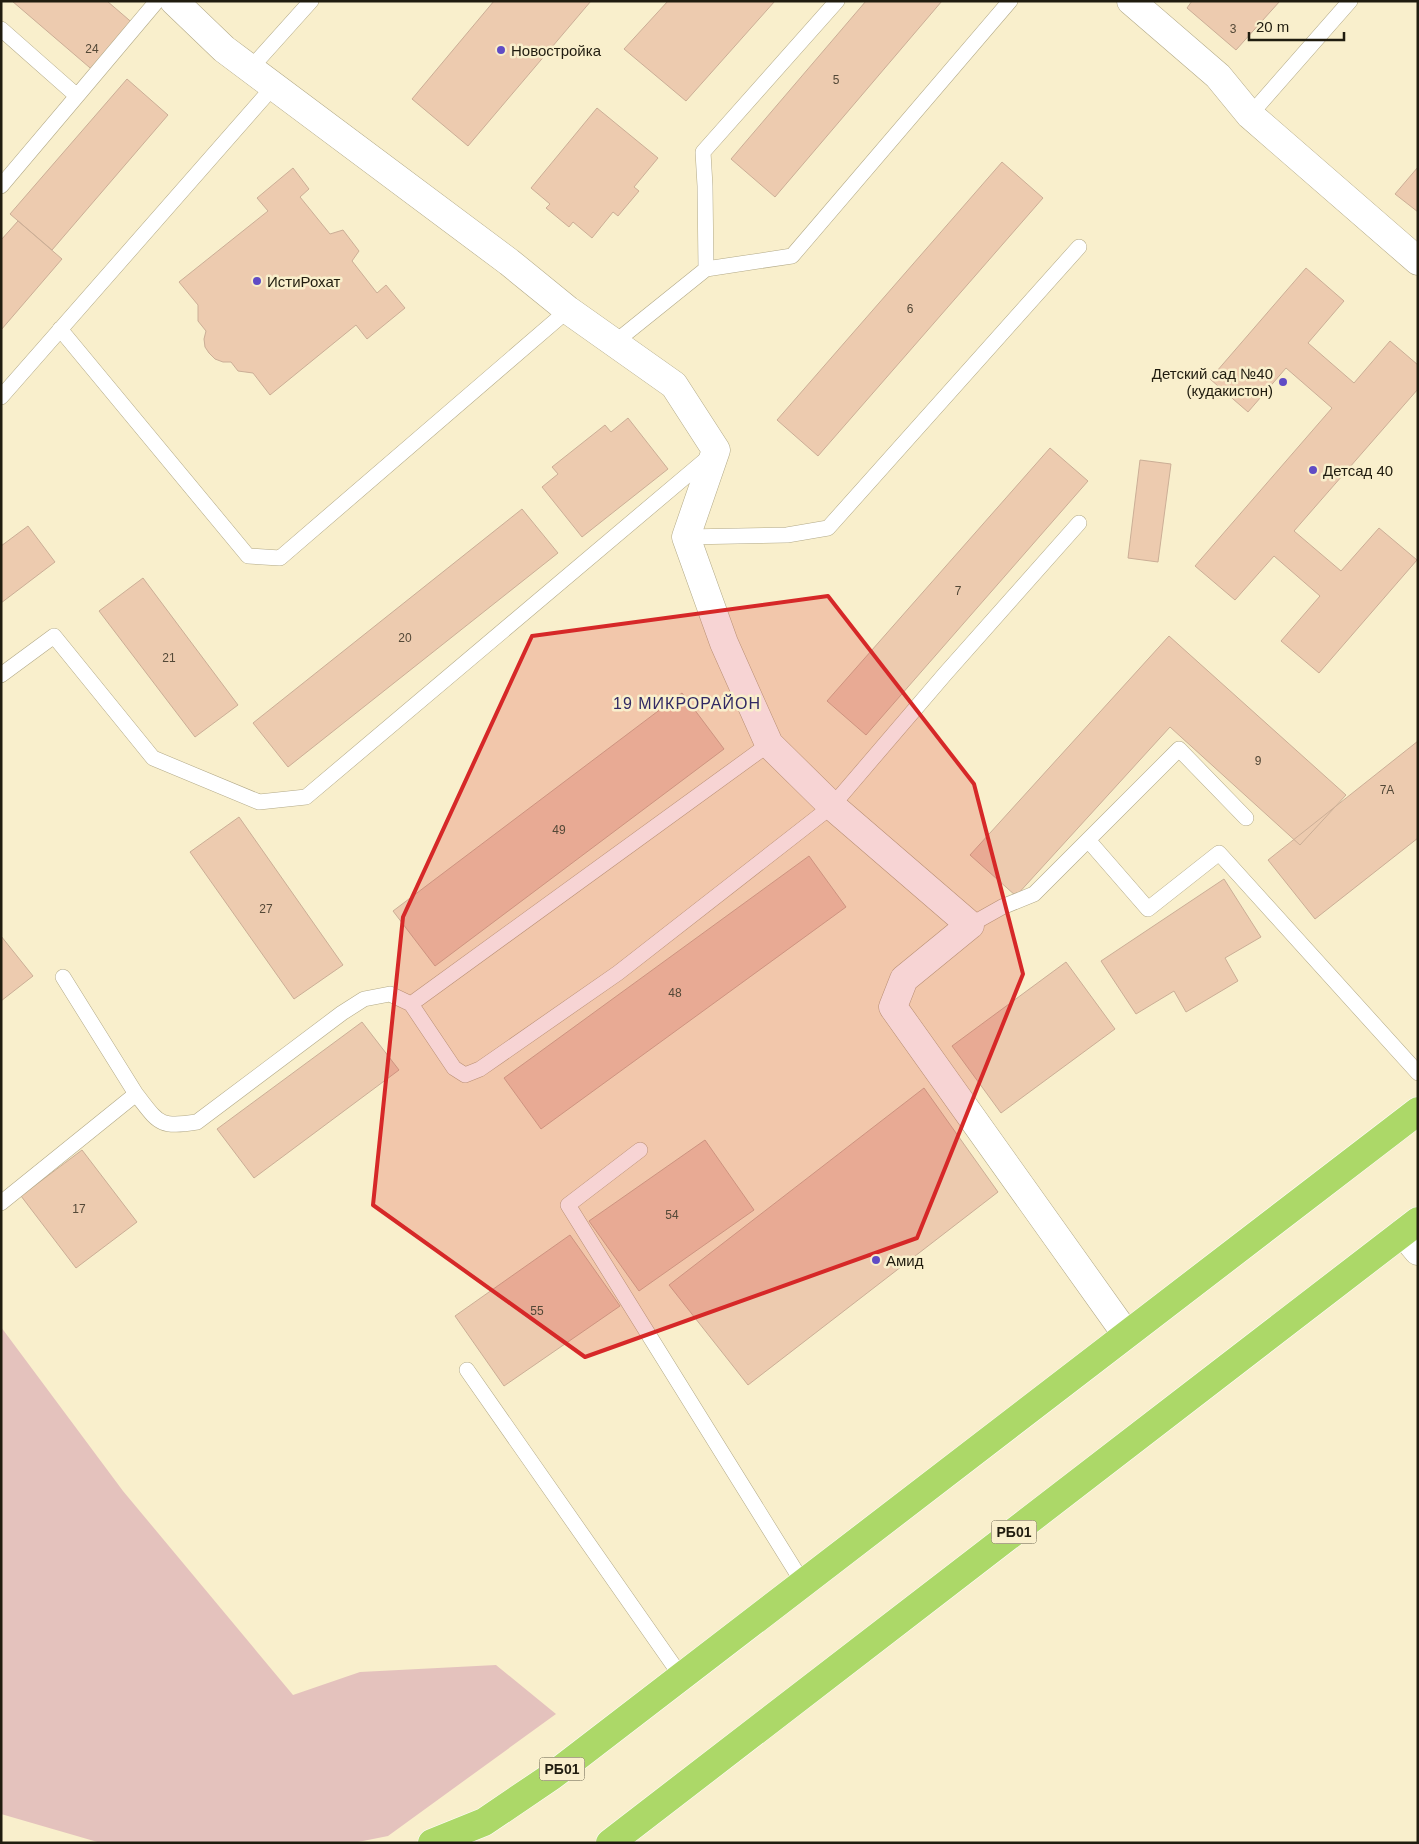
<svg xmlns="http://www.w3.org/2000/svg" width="1419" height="1844" font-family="Helvetica,sans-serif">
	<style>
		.green { fill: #e4c2bd }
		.building { fill: #edcbaf; stroke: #cbae96 }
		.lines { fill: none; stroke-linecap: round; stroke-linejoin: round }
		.service-casing { stroke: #b2a987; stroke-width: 16 }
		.minor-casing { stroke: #b2a987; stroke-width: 29 }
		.trunk-casing { stroke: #fff; stroke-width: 29 }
		.service { stroke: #fff; stroke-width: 15 }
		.minor { stroke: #fff; stroke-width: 28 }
		.trunk { stroke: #acd868; stroke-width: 28 }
		.marked { fill: #d62828; fill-opacity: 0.2; stroke: #d62828; stroke-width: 4; stroke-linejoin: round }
		.poi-dot { fill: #604cc5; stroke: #f9efcc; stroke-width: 2 }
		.labels { text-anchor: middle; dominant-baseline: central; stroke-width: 5; stroke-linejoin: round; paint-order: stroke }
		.number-label { font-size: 12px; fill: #534837 }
		.shield { fill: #f9efcc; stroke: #615b48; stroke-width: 1 }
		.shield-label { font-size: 14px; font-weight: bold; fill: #201c0f }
		.poi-label { font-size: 15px; fill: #201c0f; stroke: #f9efcc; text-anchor: start }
		.neighbourhood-label { font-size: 16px; letter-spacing: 1px; fill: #312964; stroke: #f9efcc }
	</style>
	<rect width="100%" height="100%" fill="#f9efcc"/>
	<path class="green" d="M 1,1327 L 123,1491 L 293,1695 L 360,1672 L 496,1665 L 556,1714 L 388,1836 L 353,1843 L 101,1843 L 1,1814 Z"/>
	<path class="building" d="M 12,1 L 107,1 L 136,26 L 96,73 Z
		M 494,1 L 591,1 L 468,146 L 412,99 Z
		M 668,1 L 775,1 L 686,101 L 624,49 Z
		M 866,1 L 942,1 L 775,197 L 731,159 Z
		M 1192,1 L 1280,1 L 1236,50 L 1187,8 Z
		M 127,79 L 168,115 L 52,250 L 10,214 Z
		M 597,108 L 658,158 L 634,187 L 639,191 L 618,216 L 613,212 L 592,238 L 573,222 L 569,227 L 546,208 L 550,204 L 531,188 Z
		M 1002,162 L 1043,198 L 818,456 L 777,420 Z
		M 1418,167 L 1418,212 L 1395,194 Z
		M 293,168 L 309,189 L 300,197 L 330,234 L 343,230 L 359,251 L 352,261 L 377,293 L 386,285 L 405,308 L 367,339 L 356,325 L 270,395 L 253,373 L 238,371 L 231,362 L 223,362 L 215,359 L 209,353 L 205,347 L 204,339 L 206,331 L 198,321 L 198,305 L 179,282 L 268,211 L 257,198 Z
		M 18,221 L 62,259 L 1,330 L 1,240 Z
		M 1306,268 L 1344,301 L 1308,343 L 1354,383 L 1390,341 L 1418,365 L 1418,389 L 1294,531 L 1341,571 L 1379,528 L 1417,560 L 1319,673 L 1281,641 L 1320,596 L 1274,556 L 1235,600 L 1195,566 L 1332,408 L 1286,368 L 1248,412 L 1210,379 Z
		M 628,418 L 668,469 L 582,537 L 542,487 L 558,474 L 552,467 L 605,425 L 611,432 Z
		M 1050,448 L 1088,481 L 866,735 L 827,701 Z
		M 1140,460 L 1171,464 L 1158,562 L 1128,558 Z
		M 522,509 L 558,553 L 288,767 L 253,723 Z
		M 28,526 L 55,562 L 1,603 L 1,546 Z
		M 143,578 L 238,705 L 195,737 L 99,611 Z
		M 1169,636 L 1346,795 L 1300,845 L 1170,727 L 1016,896 L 970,855 Z
		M 682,693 L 724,749 L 435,966 L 393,911 Z
		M 1418,741 L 1418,838 L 1315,919 L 1268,860 Z
		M 239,817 L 343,965 L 294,999 L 190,852 Z
		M 809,856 L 846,907 L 541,1129 L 504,1078 Z
		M 1224,879 L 1261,937 L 1225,958 L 1238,981 L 1186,1012 L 1174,991 L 1136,1014 L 1101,961 Z
		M 1,936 L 33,976 L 1,1001 Z
		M 1066,962 L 1115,1029 L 1001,1113 L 952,1046 Z
		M 362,1022 L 399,1070 L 254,1178 L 217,1129 Z
		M 924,1088 L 998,1192 L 748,1385 L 669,1285 Z
		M 705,1140 L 754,1210 L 639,1291 L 589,1221 Z
		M 82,1150 L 137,1222 L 76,1268 L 21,1196 Z
		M 570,1235 L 620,1306 L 504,1386 L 455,1316 Z"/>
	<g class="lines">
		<g class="service-casing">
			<path id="service" d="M 1,29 L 77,96 L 1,186
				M 250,69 L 311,1
				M 77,96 L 157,1
				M 1250,115 L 1350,1
				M 706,269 L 705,186 L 703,152 L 837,1
				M 60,329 L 248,556 L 280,558 L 568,310
				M 614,343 L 706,269 L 792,256 L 1010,1
				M 1,397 L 273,87
				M 686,537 L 787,535 L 828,528 L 1079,247
				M 1,675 L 54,636 L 153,758 L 259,802 L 306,797 L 710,456
				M 1088,840 L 1148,909 L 1219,853 L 1418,1073
				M 970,925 L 1002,907 L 1034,894 L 1179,749 L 1246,818
				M 63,977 L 136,1094
				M 411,1004 L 769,744
				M 640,1150 L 568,1205 L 803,1583
				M 1,1203 L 136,1094 C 159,1123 158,1128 197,1122 L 342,1013 L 364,999 L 390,994 L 411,1004 L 454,1068 L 465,1075 L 480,1069 L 618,973 L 832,806 L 945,674 L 1079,523
				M 467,1370 L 681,1676"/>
		</g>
		<g class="minor-casing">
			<path id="minor" d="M 174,1 L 224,49 L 509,262 L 568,310 L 674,385 L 716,450 L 686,537 L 724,643 L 769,744 L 832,806 L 970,925 L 904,979 L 893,1007 L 1126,1334
				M 1131,1 L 1218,76 L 1250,115 L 1418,261
				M 1403,1233 L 1418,1251"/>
		</g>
		<g class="trunk-casing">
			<path id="trunk" d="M 432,1843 L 484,1822 L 552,1776 L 1418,1111
				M 610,1843 L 1418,1221"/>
		</g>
		<use href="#service" class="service"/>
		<use href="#minor" class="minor"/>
		<use href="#trunk" class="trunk"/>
	</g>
	<path class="marked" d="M 828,596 L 974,784 L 1023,974 L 917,1238 L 585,1357 L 373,1205 L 403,917 L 532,636 Z"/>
	<g class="poi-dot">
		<circle cx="501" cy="50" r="5"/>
		<circle cx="257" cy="281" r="5"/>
		<circle cx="1283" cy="382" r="5"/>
		<circle cx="1313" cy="470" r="5"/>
		<circle cx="876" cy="1260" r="5"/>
	</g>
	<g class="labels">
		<g class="number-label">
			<text x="1233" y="29">3</text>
			<text x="92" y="49">24</text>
			<text x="836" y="80">5</text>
			<text x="910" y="309">6</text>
			<text x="958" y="591">7</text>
			<text x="405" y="638">20</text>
			<text x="169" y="658">21</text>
			<text x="1258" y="761">9</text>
			<text x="1387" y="790">7А</text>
			<text x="559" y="830">49</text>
			<text x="266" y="909">27</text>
			<text x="675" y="993">48</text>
			<text x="79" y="1209">17</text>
			<text x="672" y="1215">54</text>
			<text x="537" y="1311">55</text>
		</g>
		<g class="shield">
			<rect x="991.5" y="1520.5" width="45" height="23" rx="4"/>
			<rect x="539.5" y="1757.5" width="45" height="23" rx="4"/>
		</g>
		<g class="shield-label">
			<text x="1014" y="1532">РБ01</text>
			<text x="562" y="1769">РБ01</text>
		</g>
		<g class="poi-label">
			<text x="511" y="50">Новостройка</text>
			<text x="267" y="281">ИстиРохат</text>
			<text x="1273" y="373" text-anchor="end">Детский сад №40<tspan x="1273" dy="17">(кудакистон)</tspan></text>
			<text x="1323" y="470">Детсад 40</text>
			<text x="886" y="1260">Амид</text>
		</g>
		<g class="neighbourhood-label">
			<text x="687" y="703">19 МИКРОРАЙОН</text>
		</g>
	</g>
	<rect width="1419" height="1844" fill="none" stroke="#201c0f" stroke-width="5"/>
	<path d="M1249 32v8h95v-8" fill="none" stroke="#201c0f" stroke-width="2.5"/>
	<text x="1256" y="32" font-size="15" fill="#201c0f" stroke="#f9efcc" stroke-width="4" paint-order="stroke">20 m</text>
</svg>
